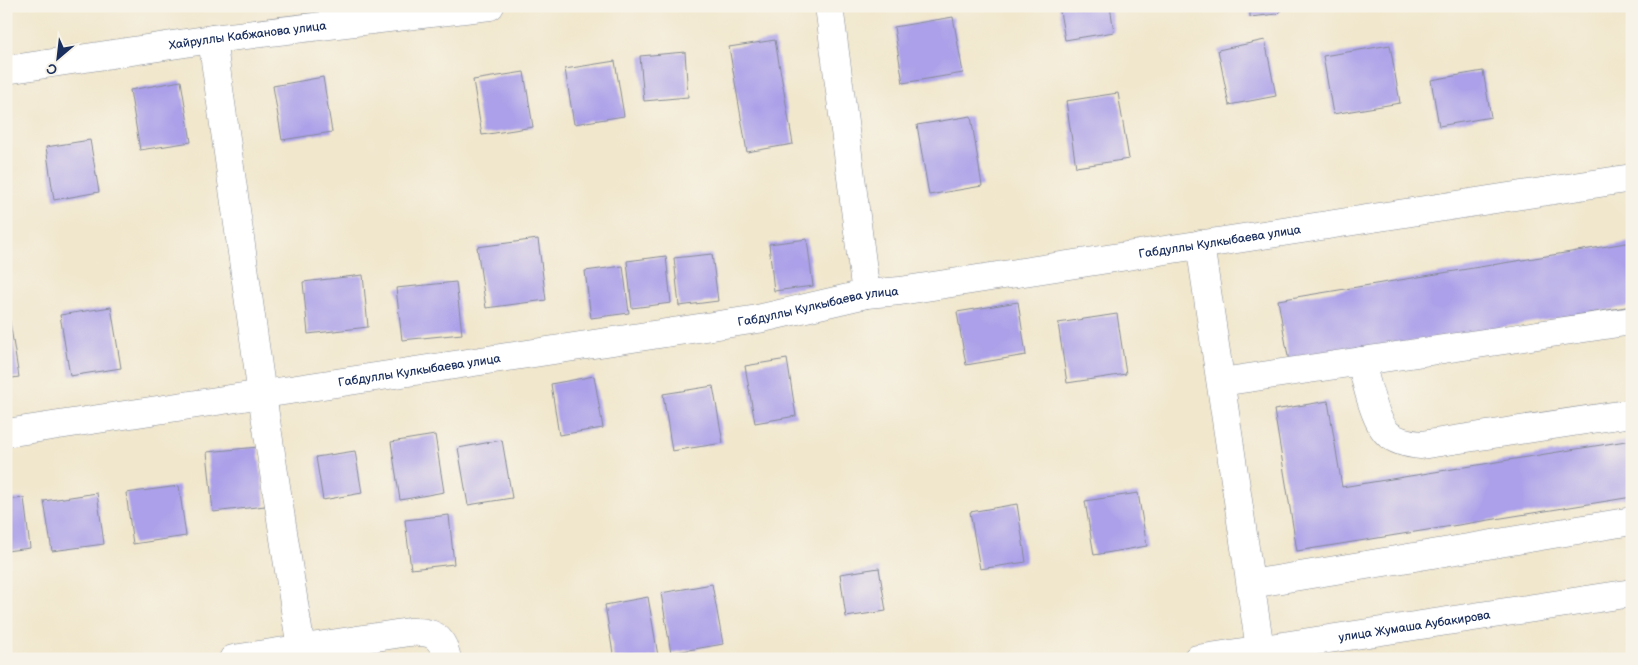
<svg xmlns="http://www.w3.org/2000/svg" width="1638" height="665" font-family="'Balsamiq Sans',sans-serif">
	<style>
		.building { fill: #aba0e9 }
		.lines { fill: none; stroke-linecap: round; stroke-linejoin: round }
		.minor-casing { stroke: #868b96; stroke-width: 29 }
		.minor { stroke: #fff; stroke-width: 28 }
		.labels { text-anchor: middle; dominant-baseline: central; stroke-width: 5; stroke-linejoin: round; paint-order: stroke }
		.street-label { font-size: 12px; fill: #1b2f5e; stroke: #f7f3e8 }
	</style>
	<rect width="100%" height="100%" fill="#f7f3e8"/>
	<filter id="ink" filterUnits="userSpaceOnUse"><feTurbulence type="fractalNoise" baseFrequency=".02" numOctaves="2"/><feDisplacementMap in="SourceGraphic" scale="10" xChannelSelector="R" yChannelSelector="G"/><feConvolveMatrix kernelMatrix="1 2 1 2 8 2 1 2 1" color-interpolation-filters="sRGB"/></filter>
	<filter id="wash" filterUnits="userSpaceOnUse"><feTurbulence type="fractalNoise" baseFrequency=".0096" numOctaves="4" result="noise"/><feDisplacementMap in="SourceGraphic" scale="20" xChannelSelector="R" yChannelSelector="G"/><feGaussianBlur stdDeviation="1.12" result="paint"/><feColorMatrix in="noise" values="0 0 0 0 0 0 0 0 0 0 0 0 0 0 0 0 0 1.4 0 .05"/><feComposite in="paint" operator="in"/></filter>
	<g filter="url(#wash)">
		<rect width="100%" height="100%" fill="#f1e7cd"/>
		<g id="blocks">
			<path class="building" d="M 1059,6 L 1110,6 L 1114,32 L 1065,40 Z
				M 1250,6 L 1285,6 L 1277,14 L 1250,17 Z
				M 953,17 L 963,73 L 903,83 L 894,27 Z
				M 775,40 L 793,144 L 747,152 L 729,47 Z
				M 1265,40 L 1276,96 L 1229,105 L 1218,50 Z
				M 1390,45 L 1400,103 L 1333,114 L 1323,56 Z
				M 685,52 L 688,97 L 644,101 L 640,56 Z
				M 615,61 L 624,116 L 574,124 L 565,69 Z
				M 1483,71 L 1491,117 L 1439,126 L 1431,80 Z
				M 524,72 L 533,127 L 482,135 L 473,80 Z
				M 323,77 L 332,132 L 282,140 L 273,86 Z
				M 181,81 L 191,142 L 140,150 L 130,90 Z
				M 1118,93 L 1129,159 L 1076,167 L 1066,101 Z
				M 971,116 L 982,186 L 929,195 L 917,125 Z
				M 90,140 L 99,192 L 54,200 L 46,147 Z
				M 538,239 L 546,300 L 486,308 L 477,247 Z
				M 807,239 L 813,286 L 774,291 L 769,244 Z
				M 1632,242 L 1632,306 L 1289,362 L 1278,300 Z
				M 712,254 L 718,301 L 679,306 L 674,258 Z
				M 666,256 L 671,303 L 632,308 L 627,261 Z
				M 623,266 L 629,313 L 591,318 L 585,271 Z
				M 363,275 L 368,327 L 308,334 L 303,282 Z
				M 456,282 L 462,334 L 402,340 L 396,288 Z
				M 1018,302 L 1026,355 L 966,365 L 957,312 Z
				M 111,307 L 121,368 L 70,376 L 60,315 Z
				M 1117,314 L 1126,374 L 1067,383 L 1058,323 Z
				M 6,316 L 9,316 L 19,377 L 6,379 Z
				M 787,359 L 796,416 L 755,423 L 745,366 Z
				M 594,376 L 603,428 L 559,435 L 551,384 Z
				M 713,386 L 723,443 L 672,451 L 663,394 Z
				M 1328,401 L 1342,487 L 1632,440 L 1632,497 L 1297,551 L 1274,410 Z
				M 435,435 L 444,492 L 400,500 L 391,442 Z
				M 502,440 L 512,498 L 468,505 L 458,448 Z
				M 258,447 L 265,506 L 213,512 L 207,452 Z
				M 355,451 L 362,493 L 323,500 L 316,457 Z
				M 179,486 L 186,536 L 133,544 L 126,493 Z
				M 97,493 L 104,544 L 52,551 L 44,501 Z
				M 1138,493 L 1147,546 L 1094,555 L 1085,501 Z
				M 24,498 L 30,548 L 6,551 L 6,500 Z
				M 1017,504 L 1026,562 L 980,569 L 970,512 Z
				M 449,515 L 454,564 L 411,569 L 405,520 Z
				M 879,568 L 886,611 L 846,617 L 840,574 Z
				M 712,584 L 723,644 L 671,653 L 661,593 Z
				M 648,597 L 658,656 L 642,659 L 614,659 L 605,605 Z"/>
		</g>
	</g>
	<g filter="url(#ink)">
		<use href="#blocks" fill-opacity="0" stroke="#868b96" stroke-width="1"/>
		<g class="lines">
			<g class="minor-casing">
				<g id="minor">
					<path d="M 829,6 L 866,294"/>
					<path d="M 212,39 L 262,395 L 301,649"/>
					<path id="s1" d="M 6,70 L 212,39 L 490,6"/>
					<path d="M 1200,244 L 1260,649"/>
					<path d="M 1361,361 C 1366,381 1374,421 1388,434 C 1397,442 1410,444 1421,445 L 1632,413"/>
					<path d="M 1221,382 L 1632,321"/>
					<path id="s2" d="M 6,433 L 758,319 L 866,294 L 900,291 L 1632,178"/>
					<path d="M 1251,584 L 1632,521"/>
					<path d="M 233,659 L 409,632 C 431,631 442,634 447,659"/>
					<path id="s3" d="M 1197,659 L 1632,593"/>
				</g>
			</g>
			<use href="#minor" class="minor"/>
		</g>
	</g>
	<g class="labels">
		<g class="street-label">
			<text stroke="none"><textPath href="#s1" startOffset="244">Хайруллы Кабжанова улица</textPath></text>
			<text stroke="none"><textPath href="#s2" startOffset="1229">Габдуллы Кулкыбаева улица</textPath></text>
			<text stroke="none"><textPath href="#s2" startOffset="822">Габдуллы Кулкыбаева улица</textPath></text>
			<text stroke="none"><textPath href="#s2" startOffset="418">Габдуллы Кулкыбаева улица</textPath></text>
			<text stroke="none"><textPath href="#s3" startOffset="220">улица Жумаша Аубакирова</textPath></text>
		</g>
	</g>
	<rect width="1638" height="665" fill="none" stroke="#f7f3e8" stroke-width="25"/>
	<g transform="translate(58 58) rotate(208)" stroke="#f7f3e8" stroke-width="4" paint-order="stroke">
	<path d="M0-4L9 19L0 12L-9 19Z" fill="#1b2f5e"/>
	<text y="-8" font-size="14" font-weight="bold" text-anchor="middle" fill="#1b2f5e">С</text>
	</g>
</svg>
